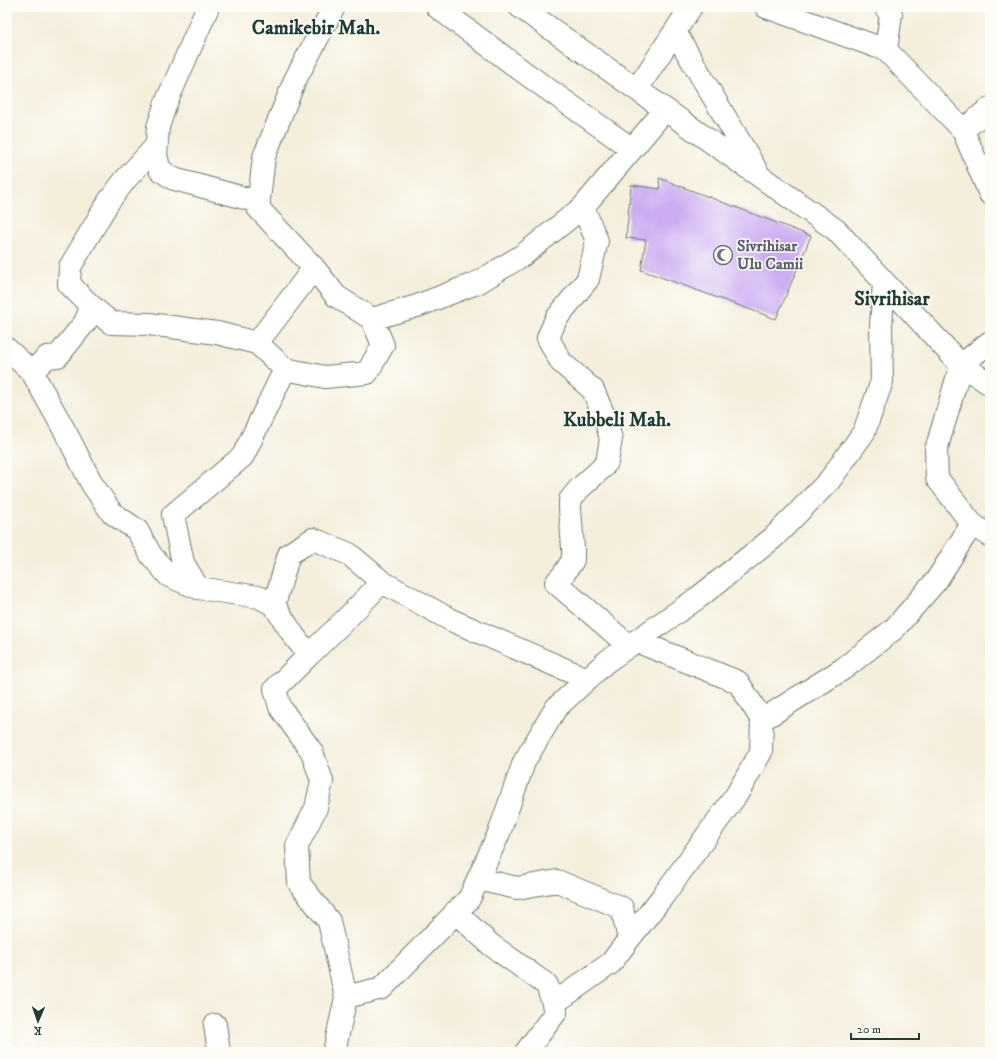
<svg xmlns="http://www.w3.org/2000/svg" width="997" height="1059" font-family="'IM FELL DW Pica',serif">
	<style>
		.building { fill: #cbabf3 }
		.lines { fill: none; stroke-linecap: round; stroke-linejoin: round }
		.minor-casing { stroke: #6a7b6e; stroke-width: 24 }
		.minor { stroke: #fff; stroke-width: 22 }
		.labels { text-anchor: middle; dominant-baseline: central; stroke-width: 3; stroke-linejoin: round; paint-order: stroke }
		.worship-label { font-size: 16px; font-weight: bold; fill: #5b616d; stroke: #fdfcf7; text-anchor: start }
		.district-label { font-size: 20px; font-weight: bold; fill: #1f3d34; stroke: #fdfcf7 }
	</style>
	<rect width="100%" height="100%" fill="#fdfcf7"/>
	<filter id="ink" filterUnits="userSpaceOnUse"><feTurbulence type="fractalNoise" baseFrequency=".025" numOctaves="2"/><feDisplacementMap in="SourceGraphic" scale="8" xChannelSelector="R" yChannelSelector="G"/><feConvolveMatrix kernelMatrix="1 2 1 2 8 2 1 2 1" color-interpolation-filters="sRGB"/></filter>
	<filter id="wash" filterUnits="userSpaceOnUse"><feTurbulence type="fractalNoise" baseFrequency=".012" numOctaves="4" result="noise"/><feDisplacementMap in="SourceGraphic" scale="16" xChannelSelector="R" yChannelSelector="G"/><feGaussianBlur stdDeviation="0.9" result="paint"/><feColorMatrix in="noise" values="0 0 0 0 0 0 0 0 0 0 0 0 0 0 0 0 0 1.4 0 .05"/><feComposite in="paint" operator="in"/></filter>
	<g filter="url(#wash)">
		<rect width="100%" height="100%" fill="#f4eedb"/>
		<g id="blocks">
			<path class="building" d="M 659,178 L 811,236 L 776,319 L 641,270 L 646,240 L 626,238 L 631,185 L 660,189 Z"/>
		</g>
	</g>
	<g filter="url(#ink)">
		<use href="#blocks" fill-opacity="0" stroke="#6a7b6e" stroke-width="1"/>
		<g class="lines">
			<g class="minor-casing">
				<path id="minor" d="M 208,7 L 166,103 L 158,127 L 156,156 L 160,170 L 174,179 L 259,202
					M 334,7 L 295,80 L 264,157 L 258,208 L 314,268 L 257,343 L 285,369 L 243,456 L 173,515 L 183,563 L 198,588 L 259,597 L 274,605 L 294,636 L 309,655 L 275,689 L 280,707 L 312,752 L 322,781 L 316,808 L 297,846 L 299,883 L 329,921 L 346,997
					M 437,7 L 525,73 L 632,149
					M 520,7 L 836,230 L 961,365 L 990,384
					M 766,7 L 886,50 L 963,130 L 990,194
					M 885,7 L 891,14 L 886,50
					M 675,32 L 757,171
					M 637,89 L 691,7
					M 963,130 L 990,108
					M 583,207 L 597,241 L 588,279 L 556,319 L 548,338 L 561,362 L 593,390 L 605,418 L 611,439 L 607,462 L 602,468 L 579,489 L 570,500 L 570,509 L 573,548 L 573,560 L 563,575 L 556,583 L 629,646
					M 314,268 L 336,296 L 372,319 L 417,306 L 479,282 L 523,255 L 583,207 L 665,110
					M 91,306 L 111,323 L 149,324 L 217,333 L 257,343
					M 990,342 L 961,365 L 936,450 L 937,478 L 972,524 L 990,536
					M 7,349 L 32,372 L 66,433 L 92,484 L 112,513 L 137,530 L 151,555 L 169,576 L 198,588
					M 285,369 L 325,377 L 367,373 L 383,345 L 372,319
					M 32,372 L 47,357 L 58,356 L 86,321 L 91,306 L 69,284 L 70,267 L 109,201 L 125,180 L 157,145
					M 274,605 L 289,554 L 313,539 L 349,554 L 382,582
					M 309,655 L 347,618 L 382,582 L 451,620 L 587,679
					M 762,720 L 843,669 L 894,629 L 936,581 L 972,524
					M 478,879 L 517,888 L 557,881 L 622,908 L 629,939 L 611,963 L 553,1004
					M 455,912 L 491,945 L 547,985 L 556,1012 L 526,1052
					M 629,939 L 663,896 L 737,794 L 761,752 L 762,720 L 738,682 L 636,641
					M 215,1025 L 219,1052
					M 334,1052 L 346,997 L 382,988 L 469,899 L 499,833 L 524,762 L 556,708 L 606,662 L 699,597 L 773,538 L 829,481 L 864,432 L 882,381 L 881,326 L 884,282"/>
			</g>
			<use href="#minor" class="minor"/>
		</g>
	</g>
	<defs>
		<g id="mosque-ring" transform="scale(1)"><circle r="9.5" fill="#fdfcf7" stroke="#6b7280" stroke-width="1.5"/><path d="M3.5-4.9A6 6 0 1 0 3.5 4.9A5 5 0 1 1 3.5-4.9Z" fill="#6b7280"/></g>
	</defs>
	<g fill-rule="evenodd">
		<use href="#mosque-ring" x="723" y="255"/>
	</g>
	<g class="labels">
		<g class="worship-label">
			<text x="737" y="246">Sivrihisar<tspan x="737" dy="18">Ulu Camii</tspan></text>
		</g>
		<g class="district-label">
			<text x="316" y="28">Camikebir Mah.</text>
			<text x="892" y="299">Sivrihisar</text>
			<text x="617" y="420">Kubbeli Mah.</text>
		</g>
	</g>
	<rect width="997" height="1059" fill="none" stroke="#fdfcf7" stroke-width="24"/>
	<g transform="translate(38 1021) rotate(182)" stroke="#fdfcf7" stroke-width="3" paint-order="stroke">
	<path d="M0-3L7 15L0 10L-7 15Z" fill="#1f3d34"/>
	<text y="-6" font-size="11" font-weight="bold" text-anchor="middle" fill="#1f3d34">K</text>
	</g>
	<path d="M851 1033v6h68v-6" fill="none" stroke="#1f3d34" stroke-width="2"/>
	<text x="857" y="1033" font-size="12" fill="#1f3d34" stroke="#fdfcf7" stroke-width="3" paint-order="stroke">20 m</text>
</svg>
